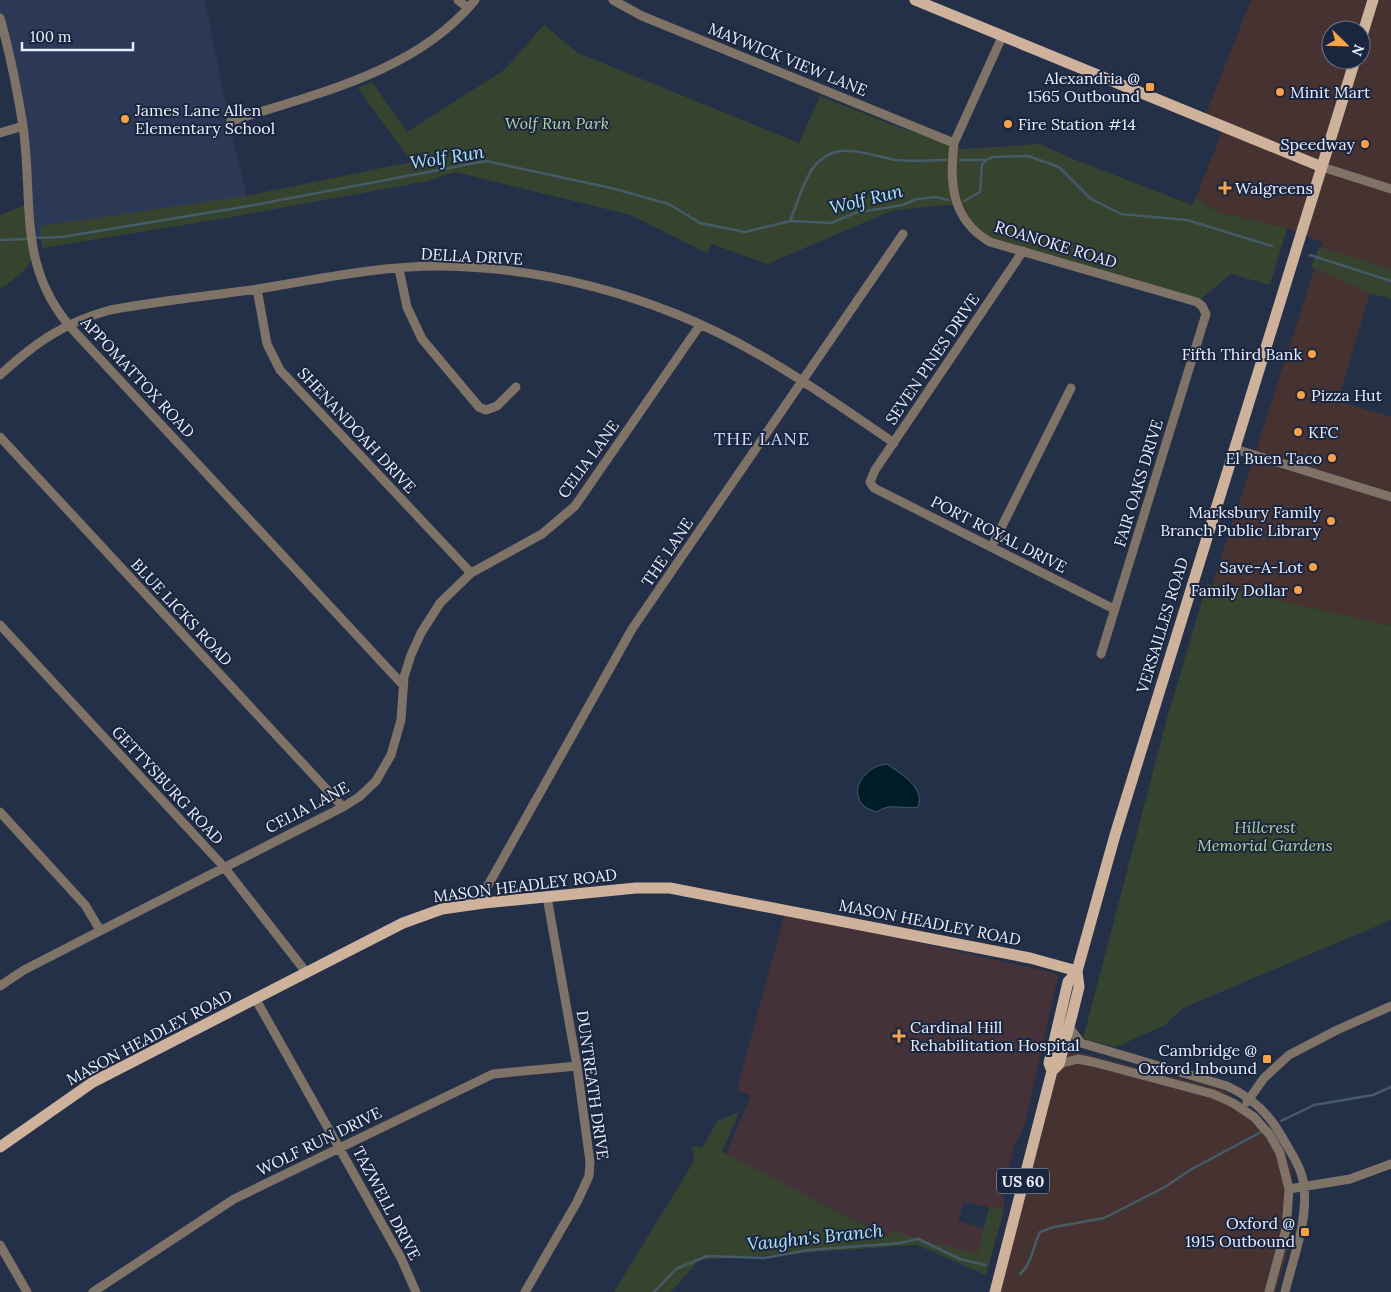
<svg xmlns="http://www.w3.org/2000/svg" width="1391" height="1292" font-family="Lora,serif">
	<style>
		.commercial { fill: #473232; fill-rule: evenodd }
		.built { fill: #2b3957 }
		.medical { fill: #453239 }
		.green { fill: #36432f }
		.water { fill: #001d27; stroke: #455c68 }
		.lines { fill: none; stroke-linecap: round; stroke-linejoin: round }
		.stream { stroke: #455c68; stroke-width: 2.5 }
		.minor { stroke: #7f7267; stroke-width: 9 }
		.major { stroke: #ceb29c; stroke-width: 11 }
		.poi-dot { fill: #f7a148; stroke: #1b263e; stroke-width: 2 }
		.labels { text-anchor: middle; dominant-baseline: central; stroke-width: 4; stroke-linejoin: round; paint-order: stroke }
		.shield { fill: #1b263e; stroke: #aab3c5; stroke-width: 1 }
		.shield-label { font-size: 15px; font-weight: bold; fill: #e7efff }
		.street-label { font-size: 16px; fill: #e7efff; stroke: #1b263e }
		.poi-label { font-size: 16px; fill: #e7efff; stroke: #1b263e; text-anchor: end }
		.park-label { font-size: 16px; font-style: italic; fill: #b3d7a1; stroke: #1b263e }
		.water-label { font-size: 18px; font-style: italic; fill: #ace4fb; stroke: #1b263e }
		.neighbourhood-label { font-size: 18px; letter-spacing: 1px; fill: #ceddfd; stroke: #1b263e }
	</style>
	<rect width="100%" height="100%" fill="#243048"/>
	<path class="commercial" d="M 1251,0 L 1391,0 L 1391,299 L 1370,293 L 1338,401 L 1391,417 L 1391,626 L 1212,586 L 1323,243 L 1287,228 L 1217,212 L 1196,197 L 1224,127 L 1204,119 ZM 1331,30 L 1361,30 L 1361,60 L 1331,60 Z
		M 1057,1047 L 1221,1089 L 1260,1116 L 1292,1168 L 1292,1236 L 1276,1292 L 995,1292 Z"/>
	<path class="built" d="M 0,0 L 205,0 L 227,112 L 249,206 L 62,237 L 30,238 L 23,126 L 0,18 Z"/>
	<path class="medical" d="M 785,913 L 1054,973 L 1058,976 L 1025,1124 L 1014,1146 L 1004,1189 L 1004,1210 L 964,1202 L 958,1221 L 985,1229 L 978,1258 L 886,1236 L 726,1154 L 751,1096 L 737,1089 Z"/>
	<path class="green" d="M 544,25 L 578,53 L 799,143 L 820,96 L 893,125 L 962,149 L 1040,144 L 1073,159 L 1192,205 L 1196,197 L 1217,212 L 1287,228 L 1270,285 L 1231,274 L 1197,302 L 982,237 L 957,204 L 891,211 L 767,264 L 712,244 L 707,253 L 631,215 L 455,172 L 428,181 L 226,218 L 42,248 L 40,226 L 245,196 L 411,162 L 358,88 L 372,82 L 407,132 L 504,70 Z
		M 28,204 L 33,255 L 27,268 L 0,290 L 0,215 Z
		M 1319,247 L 1391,269 L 1391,299 L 1370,293 L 1311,267 Z
		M 1207,584 L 1391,626 L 1391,920 L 1183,1008 L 1165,1025 L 1116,1047 L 1083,1039 L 1166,722 Z
		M 739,1112 L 722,1152 L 886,1236 L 894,1231 L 927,1242 L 978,1253 L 989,1207 L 1004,1210 L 986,1275 L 917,1245 L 699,1260 L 671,1292 L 614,1292 L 694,1161 L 692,1146 L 702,1148 L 717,1121 Z"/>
	<path class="water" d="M 887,764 C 901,774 925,787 918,807 C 904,810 890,802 877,812 C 874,811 868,809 865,807 C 846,790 867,765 887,764 Z"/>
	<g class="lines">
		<path class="stream" d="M 960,160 L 986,160
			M 964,201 L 980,192 L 982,165 L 986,160 L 993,157 L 1028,156 L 1059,167 L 1091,199 L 1121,214 L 1187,220 L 1272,246
			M 790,221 C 797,205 802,185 811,171 C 834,137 865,155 896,160 C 911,162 930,160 946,160
			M 34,238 L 62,237 L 249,206 L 486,161 L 611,188 L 669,204 L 700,223 L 745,232 L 790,221 L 831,223 L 855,213 L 902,205 L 917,199 L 935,197 L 948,200
			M 0,240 L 28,239
			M 1310,255 L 1391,281
			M 1281,1121 L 1314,1105 L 1373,1095 L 1391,1087
			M 1020,1274 C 1032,1264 1033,1246 1040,1232 L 1054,1227 L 1104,1218 L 1165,1187 L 1190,1170 L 1263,1131
			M 654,1292 L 676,1269 L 707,1256 L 764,1258 L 809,1250 L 900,1243 L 918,1239 L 960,1259 L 985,1265"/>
		<path class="minor" d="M 458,0 L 468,8
			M 613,0 L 642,16 L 954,143
			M 0,18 C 10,53 17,89 23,126 C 34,203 16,267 74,331 L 403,685
			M 1002,37 L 954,143 C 949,184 952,220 990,242 L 1197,302 L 1202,306 L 1206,314 L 1101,654
			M 231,121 C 315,94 417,72 475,0
			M 0,133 L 23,126
			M 1322,167 L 1391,189
			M 1023,251 L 875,470 L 870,482 L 874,488 L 1114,609
			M 399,269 L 407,307 L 422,339 L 479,407 L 486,410 L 497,406 L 516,387
			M 257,289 L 267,344 L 280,370 L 471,573
			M 0,375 C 35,343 63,323 110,310 C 159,301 208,296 258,289 C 318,279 379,266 440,266 C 520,267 601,284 676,314 C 755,345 824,395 894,443
			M 0,437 L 343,807
			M 1235,449 L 1391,497
			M 992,546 L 1071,388
			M 0,625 L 224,867 L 306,972
			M 0,812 L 85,905 L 100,930
			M 484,903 L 487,887 L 496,871 L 632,629 L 903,234
			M 0,986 L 24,970 L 94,934 L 343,807 L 359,797 L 376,781 L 391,755 L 401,720 L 404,677 L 411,655 L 421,633 L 440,603 L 471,573 L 542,534 L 575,506 L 700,325
			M 255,998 L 401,1258 L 416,1292
			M 1069,1027 L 1081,1043 L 1227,1086 C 1251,1097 1270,1115 1282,1137 C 1291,1153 1302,1168 1304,1186 C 1308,1222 1293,1258 1285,1292
			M 1059,1064 L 1078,1059 L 1093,1062 L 1213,1094 L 1233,1103 L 1254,1117 L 1270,1135 L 1280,1153 L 1289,1189 L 1286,1229 L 1269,1292
			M 1247,1102 L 1264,1078 L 1289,1055 L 1337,1030 L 1391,1006
			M 1289,1189 L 1350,1179 L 1391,1164
			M 0,1245 L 27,1292
			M 93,1292 L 234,1199 L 493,1074 L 577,1066
			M 525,1292 L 577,1202 L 589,1176 L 590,1162 L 577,1066 L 547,897"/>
		<path class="major" d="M 915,0 L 1322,167
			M 1361,39 L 1373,0
			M 1052,1071 L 1049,1063 L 1068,982 L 1077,971 L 1115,835 L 1355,60
			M 0,1147 L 93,1082 L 403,923 L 442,909 L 484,903 L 636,888 L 670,888 L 1030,958 L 1077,971
			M 995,1292 L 1052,1071 L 1059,1064 L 1072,1015 L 1079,987 L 1077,971"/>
	</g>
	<g class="poi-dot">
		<rect x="1145" y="82" width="10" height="10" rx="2.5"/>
		<circle cx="1280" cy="92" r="5"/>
		<circle cx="125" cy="119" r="5"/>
		<circle cx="1008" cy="124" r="5"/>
		<circle cx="1365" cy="144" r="5"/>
		<path d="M1222.5 180.5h5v5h5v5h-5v5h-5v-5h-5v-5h5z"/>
		<circle cx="1312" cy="354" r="5"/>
		<circle cx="1301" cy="395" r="5"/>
		<circle cx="1298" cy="432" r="5"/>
		<circle cx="1332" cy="458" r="5"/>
		<circle cx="1331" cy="521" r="5"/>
		<circle cx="1313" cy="567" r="5"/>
		<circle cx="1298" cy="590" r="5"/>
		<path d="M896.5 1028.5h5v5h5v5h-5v5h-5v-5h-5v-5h5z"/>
		<rect x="1262" y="1054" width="10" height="10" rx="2.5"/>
		<rect x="1300" y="1227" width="10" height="10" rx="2.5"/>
	</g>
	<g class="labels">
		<rect class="shield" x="997" y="1168.5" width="52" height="25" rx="4"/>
		<g class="shield-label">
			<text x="1023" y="1181">US 60</text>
		</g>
		<g class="street-label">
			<text transform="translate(788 59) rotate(22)">MAYWICK VIEW LANE</text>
			<text transform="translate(1056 244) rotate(17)">ROANOKE ROAD</text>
			<text transform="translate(472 256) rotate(3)">DELLA DRIVE</text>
			<text transform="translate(932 359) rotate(-56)">SEVEN PINES DRIVE</text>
			<text transform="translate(138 377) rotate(47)">APPOMATTOX ROAD</text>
			<text transform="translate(357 430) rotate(47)">SHENANDOAH DRIVE</text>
			<text transform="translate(588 459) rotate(-54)">CELIA LANE</text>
			<text transform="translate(1138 483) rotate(-73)">FAIR OAKS DRIVE</text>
			<text transform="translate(999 534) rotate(27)">PORT ROYAL DRIVE</text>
			<text transform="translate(667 552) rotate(-56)">THE LANE</text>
			<text transform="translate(182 612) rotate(47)">BLUE LICKS ROAD</text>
			<text transform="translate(1162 625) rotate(-73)">VERSAILLES ROAD</text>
			<text transform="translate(168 785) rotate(47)">GETTYSBURG ROAD</text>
			<text transform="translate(307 807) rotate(-28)">CELIA LANE</text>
			<text transform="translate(525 885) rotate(-7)">MASON HEADLEY ROAD</text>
			<text transform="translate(930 922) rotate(11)">MASON HEADLEY ROAD</text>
			<text transform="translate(149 1037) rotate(-28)">MASON HEADLEY ROAD</text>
			<text transform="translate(593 1085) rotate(82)">DUNTREATH DRIVE</text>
			<text transform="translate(319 1141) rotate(-26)">WOLF RUN DRIVE</text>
			<text transform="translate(387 1203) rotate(62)">TAZWELL DRIVE</text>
		</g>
		<g class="poi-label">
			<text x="1140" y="78">Alexandria @<tspan x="1140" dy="18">1565 Outbound</tspan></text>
			<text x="1290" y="92" text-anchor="start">Minit Mart</text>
			<text x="135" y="110" text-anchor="start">James Lane Allen<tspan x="135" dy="18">Elementary School</tspan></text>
			<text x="1018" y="124" text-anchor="start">Fire Station #14</text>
			<text x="1355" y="144">Speedway</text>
			<text x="1235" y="188" text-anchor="start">Walgreens</text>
			<text x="1302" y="354">Fifth Third Bank</text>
			<text x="1311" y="395" text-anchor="start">Pizza Hut</text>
			<text x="1308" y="432" text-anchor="start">KFC</text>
			<text x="1322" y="458">El Buen Taco</text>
			<text x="1321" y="512">Marksbury Family<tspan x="1321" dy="18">Branch Public Library</tspan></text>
			<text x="1303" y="567">Save-A-Lot</text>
			<text x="1288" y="590">Family Dollar</text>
			<text x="910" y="1027" text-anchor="start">Cardinal Hill<tspan x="910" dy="18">Rehabilitation Hospital</tspan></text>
			<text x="1257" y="1050">Cambridge @<tspan x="1257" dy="18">Oxford Inbound</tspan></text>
			<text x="1295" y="1223">Oxford @<tspan x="1295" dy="18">1915 Outbound</tspan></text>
		</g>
		<g class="park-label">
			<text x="557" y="123">Wolf Run Park</text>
			<text x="1265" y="827">Hillcrest<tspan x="1265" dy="18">Memorial Gardens</tspan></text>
		</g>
		<g class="water-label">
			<text transform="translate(447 157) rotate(-9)">Wolf Run</text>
			<text transform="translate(866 199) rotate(-14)">Wolf Run</text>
			<text transform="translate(815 1237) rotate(-6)">Vaughn's Branch</text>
		</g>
		<g class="neighbourhood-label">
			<text x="762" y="438">THE LANE</text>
		</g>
	</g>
	<g transform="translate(1346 45) rotate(113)"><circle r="24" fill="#1b263e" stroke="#6d768b"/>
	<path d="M0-4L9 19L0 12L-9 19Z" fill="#f7a148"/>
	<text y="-8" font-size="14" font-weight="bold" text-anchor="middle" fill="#e7efff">N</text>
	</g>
	<path d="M22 42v8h111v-8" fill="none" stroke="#e7efff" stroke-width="2.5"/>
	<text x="30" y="42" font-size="15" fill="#e7efff" stroke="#1b263e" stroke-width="4" paint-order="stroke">100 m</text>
</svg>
